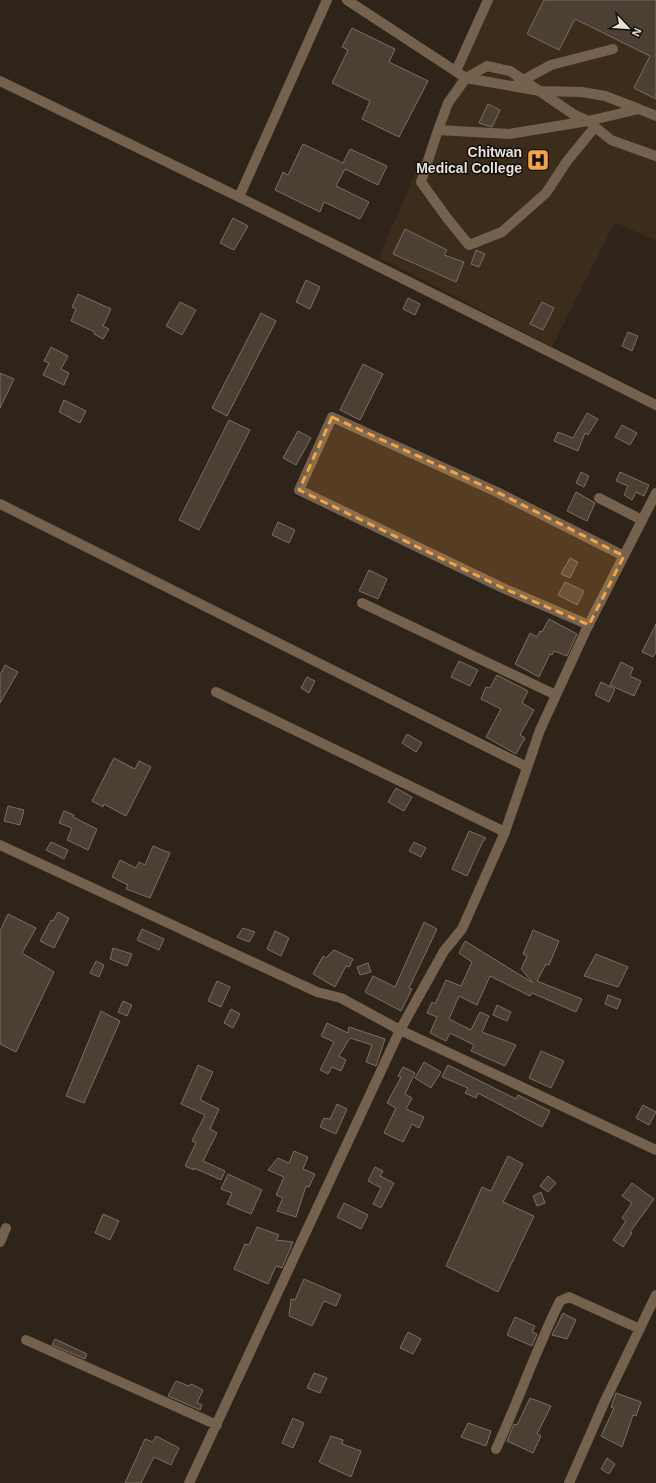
<svg xmlns="http://www.w3.org/2000/svg" width="656" height="1483" font-family="Helvetica,sans-serif">
	<style>
		.built { fill: #3b2c1c; fill-rule: evenodd }
		.building { fill: #4c4035; stroke: #7b6e62 }
		.lines { fill: none; stroke-linecap: round; stroke-linejoin: round }
		.minor { stroke: #74614e; stroke-width: 10 }
		.marked { fill: #f4a344; fill-opacity: 0.2; stroke: #f4a344; stroke-width: 3; stroke-dasharray: 8 5; stroke-linejoin: round }
		.labels { text-anchor: middle; dominant-baseline: central; stroke-width: 3; stroke-linejoin: round; paint-order: stroke }
		.poi-label { font-size: 14px; font-weight: bold; fill: #e7e0d9; stroke: #130f0a; text-anchor: end }
	</style>
	<rect width="100%" height="100%" fill="#2f241a"/>
	<path class="built" d="M 490,0 L 544,0 L 528,34 L 559,50 L 575,19 L 650,56 L 656,99 L 656,241 L 615,222 L 552,347 L 379,257 ZM 405,230 L 446,249 L 435,274 L 393,254 ZM 542,302 L 554,308 L 543,330 L 531,324 Z"/>
	<path class="building" d="M 544,0 L 656,0 L 656,99 L 634,88 L 650,56 L 575,19 L 559,50 L 527,34 Z
		M 352,28 L 395,49 L 389,62 L 428,81 L 399,137 L 362,119 L 370,101 L 332,83 L 348,50 L 342,47 Z
		M 488,104 L 500,110 L 492,127 L 479,123 Z
		M 303,144 L 343,163 L 350,149 L 387,166 L 378,185 L 345,169 L 336,186 L 369,202 L 360,219 L 324,202 L 320,212 L 275,190 L 283,172 L 288,175 Z
		M 233,218 L 248,226 L 234,250 L 220,243 Z
		M 405,229 L 447,250 L 444,255 L 464,262 L 456,282 L 393,254 Z
		M 476,250 L 485,254 L 479,267 L 471,264 Z
		M 306,280 L 320,287 L 310,309 L 296,302 Z
		M 78,294 L 111,309 L 103,326 L 109,329 L 103,339 L 94,334 L 95,332 L 71,321 L 76,309 L 72,307 Z
		M 408,298 L 420,304 L 415,315 L 403,309 Z
		M 180,302 L 196,310 L 182,335 L 166,326 Z
		M 542,302 L 554,308 L 543,330 L 530,324 Z
		M 261,313 L 276,321 L 227,416 L 212,408 Z
		M 628,332 L 638,336 L 632,351 L 622,346 Z
		M 51,347 L 68,356 L 61,369 L 69,373 L 64,385 L 43,375 L 49,363 L 44,361 Z
		M 363,364 L 383,374 L 360,420 L 340,410 Z
		M 0,373 L 14,379 L 0,408 Z
		M 64,400 L 86,411 L 80,423 L 59,412 Z
		M 587,413 L 598,419 L 588,435 L 585,433 L 578,451 L 554,441 L 558,432 L 573,438 Z
		M 229,420 L 250,430 L 199,530 L 179,520 Z
		M 622,425 L 637,433 L 630,445 L 615,437 Z
		M 298,431 L 311,438 L 296,465 L 283,458 Z
		M 581,472 L 589,476 L 584,487 L 576,483 Z
		M 620,472 L 649,485 L 644,496 L 636,492 L 632,500 L 624,495 L 628,486 L 616,481 Z
		M 576,492 L 595,503 L 587,521 L 567,511 Z
		M 278,522 L 295,530 L 289,543 L 272,535 Z
		M 570,558 L 578,562 L 570,578 L 561,574 Z
		M 369,570 L 387,579 L 378,599 L 359,591 Z
		M 565,582 L 584,591 L 577,605 L 558,595 Z
		M 549,619 L 577,634 L 567,656 L 554,651 L 552,655 L 550,654 L 539,677 L 515,664 L 530,633 L 537,637 L 540,631 L 542,632 Z
		M 656,624 L 656,652 L 653,657 L 642,652 Z
		M 459,661 L 478,670 L 470,686 L 451,677 Z
		M 621,662 L 633,668 L 630,676 L 641,681 L 634,696 L 610,685 Z
		M 5,665 L 18,672 L 0,703 L 0,675 Z
		M 497,675 L 528,691 L 522,703 L 534,710 L 520,735 L 525,738 L 516,754 L 486,737 L 501,709 L 481,699 L 486,687 L 490,688 Z
		M 307,677 L 315,681 L 309,693 L 301,688 Z
		M 601,682 L 615,689 L 609,702 L 595,695 Z
		M 407,734 L 422,743 L 416,752 L 402,743 Z
		M 114,758 L 135,769 L 139,761 L 151,767 L 126,816 L 104,804 L 103,807 L 92,801 Z
		M 396,788 L 412,797 L 404,811 L 388,802 Z
		M 8,806 L 24,810 L 20,825 L 4,821 Z
		M 64,811 L 74,815 L 73,817 L 97,829 L 88,850 L 67,840 L 72,828 L 59,823 Z
		M 469,831 L 486,838 L 482,843 L 467,876 L 452,869 Z
		M 51,842 L 68,850 L 64,859 L 46,850 Z
		M 414,842 L 426,848 L 421,857 L 409,851 Z
		M 153,846 L 170,853 L 150,898 L 126,889 L 128,885 L 112,877 L 120,860 L 136,868 L 139,862 L 145,865 Z
		M 58,912 L 69,918 L 54,948 L 40,941 L 51,920 L 53,921 Z
		M 8,914 L 36,928 L 22,953 L 54,972 L 16,1052 L 0,1044 L 0,931 Z
		M 424,922 L 437,929 L 409,988 L 412,989 L 401,1011 L 365,992 L 373,976 L 395,987 Z
		M 243,928 L 255,932 L 249,942 L 237,937 Z
		M 142,929 L 164,939 L 159,950 L 137,940 Z
		M 533,930 L 559,941 L 549,965 L 546,964 L 537,981 L 582,999 L 576,1012 L 532,993 L 530,996 L 490,976 L 477,1005 L 459,996 L 449,1019 L 471,1030 L 480,1012 L 489,1016 L 482,1032 L 516,1045 L 505,1066 L 471,1051 L 474,1045 L 450,1033 L 446,1041 L 430,1033 L 437,1017 L 427,1013 L 432,1002 L 435,1004 L 446,980 L 461,986 L 472,962 L 459,953 L 465,941 L 533,983 L 521,969 L 527,956 L 523,954 Z
		M 275,931 L 289,938 L 281,956 L 267,949 Z
		M 113,948 L 132,954 L 127,966 L 110,959 Z
		M 334,950 L 353,959 L 349,967 L 346,966 L 335,987 L 313,974 L 323,956 L 326,958 Z
		M 596,954 L 628,967 L 618,987 L 584,976 Z
		M 96,961 L 104,965 L 99,977 L 90,973 Z
		M 368,963 L 371,972 L 360,975 L 357,967 Z
		M 217,981 L 230,987 L 221,1007 L 208,1001 Z
		M 608,995 L 621,1000 L 617,1009 L 605,1004 Z
		M 123,1001 L 132,1005 L 127,1016 L 118,1012 Z
		M 497,1005 L 511,1012 L 507,1021 L 493,1015 Z
		M 231,1009 L 240,1014 L 233,1028 L 224,1023 Z
		M 101,1011 L 120,1021 L 84,1103 L 66,1096 Z
		M 327,1023 L 348,1033 L 349,1027 L 385,1039 L 376,1066 L 366,1062 L 372,1045 L 350,1038 L 339,1056 L 346,1060 L 341,1071 L 332,1067 L 328,1074 L 320,1070 L 334,1042 L 321,1036 Z
		M 541,1051 L 564,1061 L 551,1088 L 529,1078 Z
		M 424,1062 L 441,1072 L 431,1088 L 415,1078 Z
		M 198,1065 L 213,1072 L 200,1100 L 219,1109 L 210,1129 L 217,1133 L 203,1161 L 225,1171 L 221,1180 L 194,1168 L 194,1170 L 185,1166 L 196,1143 L 192,1141 L 205,1115 L 181,1104 Z
		M 448,1065 L 516,1099 L 518,1095 L 550,1111 L 542,1127 L 478,1093 L 476,1098 L 465,1093 L 468,1088 L 442,1077 Z
		M 403,1067 L 415,1073 L 405,1094 L 412,1098 L 406,1109 L 424,1117 L 419,1128 L 412,1124 L 403,1142 L 384,1133 L 396,1108 L 387,1103 L 401,1077 L 398,1076 Z
		M 337,1104 L 347,1109 L 336,1134 L 320,1127 L 324,1118 L 330,1119 Z
		M 643,1105 L 656,1112 L 649,1125 L 636,1118 Z
		M 294,1151 L 308,1157 L 303,1169 L 315,1174 L 309,1187 L 306,1186 L 296,1217 L 277,1211 L 283,1198 L 276,1195 L 284,1177 L 268,1170 L 278,1158 L 289,1163 Z
		M 508,1156 L 523,1164 L 503,1202 L 534,1216 L 498,1292 L 446,1266 L 482,1187 L 491,1191 Z
		M 375,1167 L 383,1171 L 380,1176 L 394,1183 L 381,1208 L 373,1204 L 381,1188 L 368,1181 Z
		M 228,1174 L 262,1190 L 251,1214 L 227,1204 L 232,1193 L 221,1189 Z
		M 548,1176 L 556,1183 L 548,1192 L 540,1186 Z
		M 632,1183 L 654,1199 L 630,1232 L 632,1233 L 623,1247 L 613,1240 L 626,1221 L 622,1218 L 632,1203 L 622,1196 Z
		M 541,1192 L 545,1203 L 537,1206 L 533,1196 Z
		M 344,1203 L 368,1215 L 361,1229 L 337,1217 Z
		M 103,1214 L 119,1221 L 110,1240 L 95,1233 Z
		M 257,1227 L 279,1235 L 276,1240 L 293,1242 L 282,1268 L 276,1266 L 268,1284 L 234,1269 L 245,1244 L 249,1245 Z
		M 304,1279 L 341,1295 L 336,1306 L 324,1301 L 312,1326 L 289,1316 L 291,1299 L 295,1300 Z
		M 563,1313 L 576,1320 L 567,1339 L 552,1335 Z
		M 515,1317 L 535,1326 L 532,1332 L 537,1334 L 532,1346 L 507,1335 Z
		M 408,1332 L 421,1339 L 413,1354 L 400,1348 Z
		M 55,1339 L 87,1354 L 85,1359 L 52,1345 Z
		M 314,1373 L 327,1378 L 320,1393 L 307,1388 Z
		M 176,1381 L 189,1386 L 191,1384 L 203,1390 L 197,1403 L 202,1405 L 200,1410 L 168,1396 Z
		M 616,1393 L 641,1402 L 636,1416 L 633,1415 L 622,1447 L 601,1436 L 614,1408 L 611,1407 Z
		M 530,1398 L 551,1406 L 537,1434 L 541,1436 L 533,1453 L 507,1441 L 514,1424 L 517,1425 Z
		M 293,1418 L 304,1423 L 293,1448 L 282,1443 Z
		M 468,1423 L 491,1431 L 486,1446 L 461,1437 Z
		M 156,1436 L 179,1448 L 171,1465 L 154,1457 L 141,1483 L 125,1483 L 145,1439 L 153,1442 Z
		M 331,1436 L 343,1440 L 342,1444 L 361,1451 L 351,1477 L 319,1462 Z
		M 607,1458 L 615,1464 L 609,1474 L 601,1469 Z"/>
	<g class="lines">
		<path class="minor" d="M 347,0 L 466,78 L 487,66 L 510,71 L 573,114 L 588,121 L 639,109 L 656,116
			M 456,71 L 488,0
			M 0,81 L 239,197 L 656,405
			M 518,83 L 551,65 L 613,49
			M 595,127 L 567,161 L 546,193 L 502,232 L 469,245 L 447,218 L 421,182 L 438,130 L 509,134 L 588,121 L 611,140 L 656,156
			M 438,130 L 448,103 L 466,78 L 540,91 L 582,92 L 605,96 L 639,109
			M 239,197 L 327,0
			M 599,498 L 642,520
			M 0,504 L 527,767
			M 362,603 L 556,695
			M 589,625 L 505,589 L 299,490 L 332,417 L 497,492 L 624,556
			M 216,692 L 505,832
			M 0,845 L 317,992 L 341,998 L 400,1030 L 656,1150
			M 0,1242 L 6,1228
			M 26,1340 L 217,1425
			M 496,1449 C 519,1400 536,1349 560,1301 L 569,1297 L 640,1329
			M 189,1483 L 400,1030 L 444,951 L 462,929 L 505,832 L 540,730 L 586,630 L 656,493
			M 569,1483 L 604,1403 L 656,1295"/>
	</g>
	<path class="marked" d="M 332,417 L 497,492 L 624,556 L 589,625 L 505,589 L 299,490 Z"/>
	<defs>
		<g id="hospital-square" transform="scale(1.15)"><rect x="-9" y="-9" width="18" height="18" rx="4" fill="#f4a344" stroke="#130f0a"/><path d="M-5-5h3v3.5h4V-5h3V5h-3V1.5h-4V5h-3Z" fill="#111"/></g>
	</defs>
	<g fill-rule="evenodd">
		<use href="#hospital-square" x="538" y="160"/>
	</g>
	<g class="labels">
		<g class="poi-label">
			<text x="522" y="152">Chitwan<tspan x="522" dy="16">Medical College</tspan></text>
		</g>
	</g>
	<g transform="translate(628 28) rotate(115)" stroke="#130f0a" stroke-width="3" paint-order="stroke">
	<path d="M0-3L7 15L0 10L-7 15Z" fill="#e7e0d9"/>
	<text y="-6" font-size="11" font-weight="bold" text-anchor="middle" fill="#e7e0d9">N</text>
	</g>
</svg>
